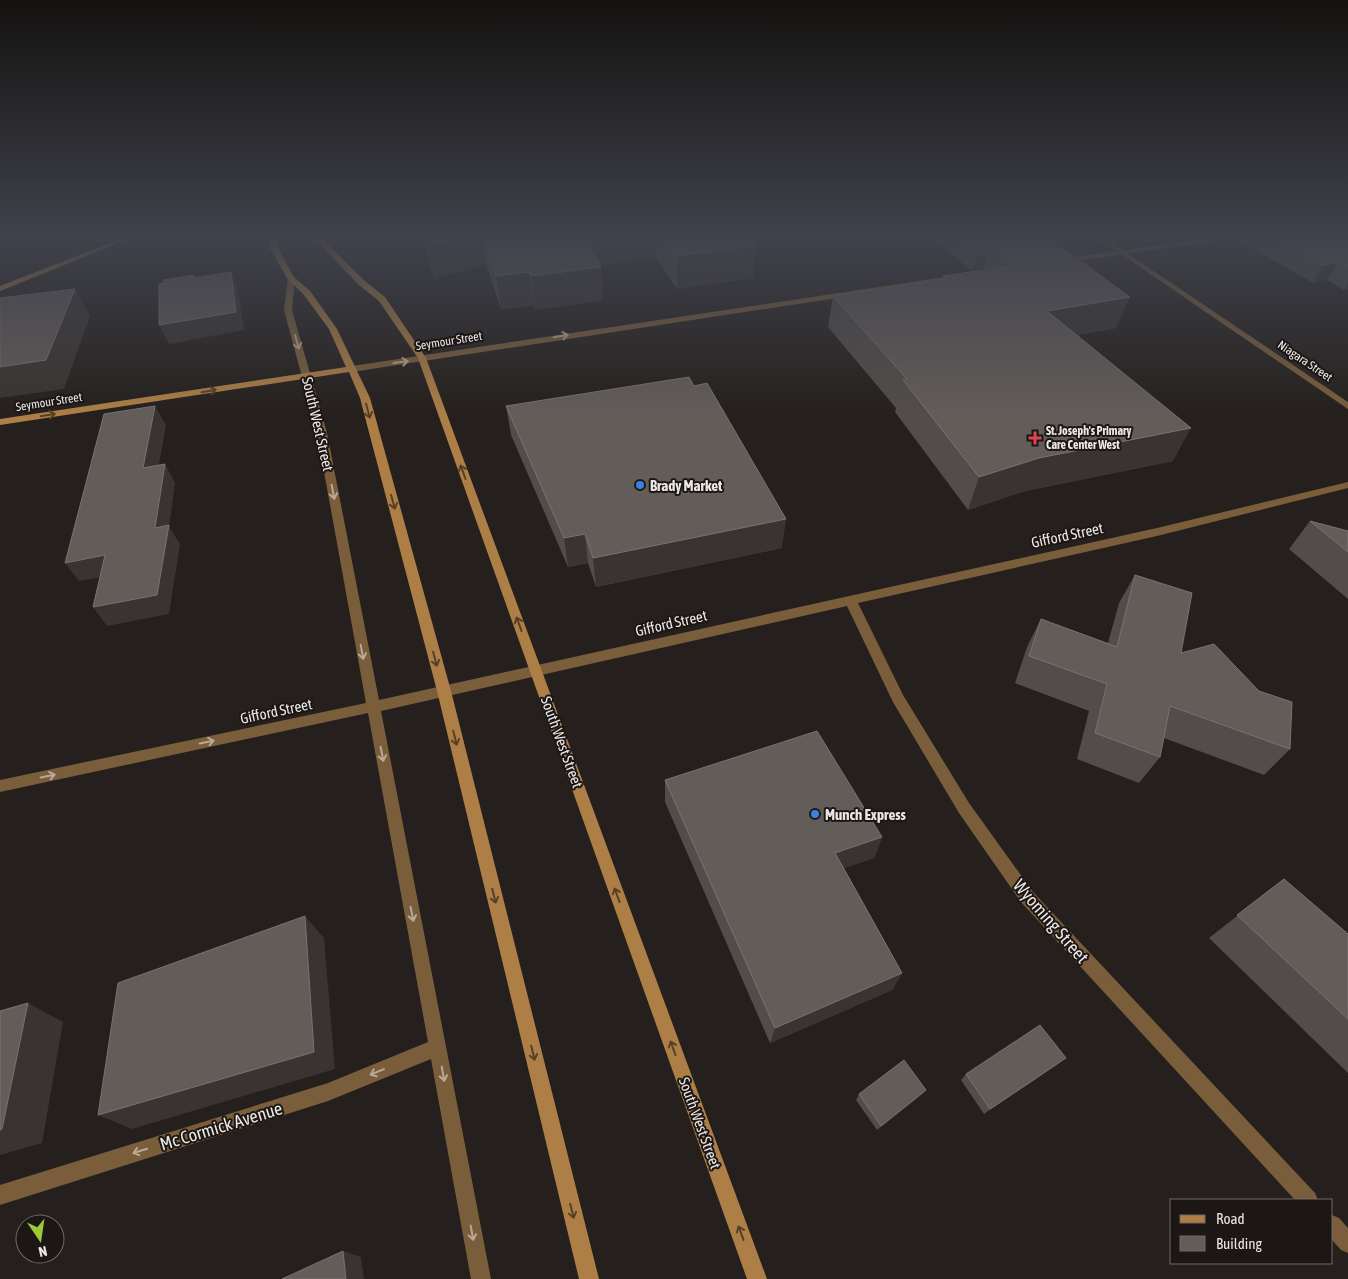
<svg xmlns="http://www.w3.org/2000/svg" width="1348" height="1279" font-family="'Asap Condensed',sans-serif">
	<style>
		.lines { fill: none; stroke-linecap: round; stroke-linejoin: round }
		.minor { fill: #7a5e3b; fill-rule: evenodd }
		.tertiary { fill: #7a5e3b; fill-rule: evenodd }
		.secondary { fill: #ad7f46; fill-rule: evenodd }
		.wall { fill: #524d4a }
		.shaded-wall { fill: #393431 }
		.building { fill: #635d5a; stroke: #787370 }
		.oneway { stroke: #b8a998 }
		.oneway2 { stroke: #564128 }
		.health-dot { fill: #e0444e; stroke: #1c1714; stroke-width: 2 }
		.shop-dot { fill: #3f7fe0; stroke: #1c1714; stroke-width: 2 }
		.labels { text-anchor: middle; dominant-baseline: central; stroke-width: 4; stroke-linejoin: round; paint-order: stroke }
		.far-street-label { font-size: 12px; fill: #ebe7e5; stroke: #1c1714 }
		.far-poi-label { font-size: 12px; font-weight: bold; fill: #ebe7e5; stroke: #1c1714; text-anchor: start }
		.street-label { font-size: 15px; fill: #ebe7e5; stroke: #1c1714 }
		.poi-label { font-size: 15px; font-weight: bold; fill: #ebe7e5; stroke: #1c1714; text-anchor: start }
		.near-street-label { font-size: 18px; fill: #ebe7e5; stroke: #1c1714 }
	</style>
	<rect width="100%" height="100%" fill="#25201d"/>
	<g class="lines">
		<path class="minor" d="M 1096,237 L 1103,237 L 1348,402 L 1348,409 Z
			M 288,276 L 295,278 L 292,310 L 327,433 L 379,700 L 1157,528 L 1348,482 L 1348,488 L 1157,536 L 858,603 L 903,695 L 969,803 L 1033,892 L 1315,1193 L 1318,1200 L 1295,1200 L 1021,902 L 959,813 L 893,702 L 847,606 L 381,711 L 491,1279 L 471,1279 L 431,1059 L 328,1101 L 0,1205 L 0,1185 L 328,1083 L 428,1042 L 368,713 L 0,792 L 0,780 L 366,703 L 317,433 L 284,310 Z
			M 1332,1215 L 1339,1218 L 1348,1228 L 1348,1253 L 1341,1250 L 1332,1240 Z"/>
		<path class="tertiary" d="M 1216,237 L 1232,237 L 1228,239 L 1062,263 L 1058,261 L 1062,259 Z
			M 958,275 L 961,275 L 961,279 L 352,372 L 348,369 L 352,366 Z"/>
		<path class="secondary" d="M 125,237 L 134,237 L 0,291 L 0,286 Z
			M 272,237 L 278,237 L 278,248 L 294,277 L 310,291 L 337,329 L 370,398 L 451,691 L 599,1279 L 579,1279 L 437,691 L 360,398 L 349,372 L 0,425 L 0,419 L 346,367 L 329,329 L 304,295 L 287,278 L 270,248 Z
			M 313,237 L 320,237 L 365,281 L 385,297 L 426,358 L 767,1279 L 747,1279 L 418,358 L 379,301 L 359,285 Z"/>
	</g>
	<path class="wall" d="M 423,237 L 748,237 L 753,278 L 677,289 L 656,257 L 600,265 L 601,267 L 603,300 L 535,310 L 534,305 L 501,309 L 486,264 L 434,279 Z
		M 933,237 L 1068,237 L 1067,239 L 1054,242 L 1116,328 L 1077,335 L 1173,461 L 1025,491 L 968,510 L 895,412 L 896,408 L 828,327 L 833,296 L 942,279 L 943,276 L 983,270 L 983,269 L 972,271 Z
		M 1234,237 L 1348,237 L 1348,289 L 1344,290 L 1327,280 L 1313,283 Z
		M 506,406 L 782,548 L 596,587 L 588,563 L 568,567 L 511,435 Z
		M 1310,521 L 1348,531 L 1348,599 L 1289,549 Z
		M 1135,575 L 1181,653 L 1290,749 L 1264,775 L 1164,738 L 1160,757 L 1139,783 L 1077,759 L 1089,711 L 1015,683 L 1027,647 L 1041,619 L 1108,643 L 1119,603 Z
		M 665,780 L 882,837 L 874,858 L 844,868 L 902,973 L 892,990 L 770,1043 L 665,802 Z
		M 1284,879 L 1348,934 L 1348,1073 L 1209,938 Z
		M 1058,1064 L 984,1114 L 961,1080 L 966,1074 Z
		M 926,1090 L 921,1095 L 877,1130 L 856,1100 L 859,1094 Z"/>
	<path class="shaded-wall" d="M 464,237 L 481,237 L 486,264 L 434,279 L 427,246 Z
		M 585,237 L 656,237 L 656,257 L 587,267 Z
		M 1022,237 L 1068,237 L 1067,239 L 1036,246 Z
		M 756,246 L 753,278 L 677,289 L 677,256 Z
		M 988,253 L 983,269 L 972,271 L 977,255 Z
		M 1338,262 L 1327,280 L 1313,283 L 1323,265 Z
		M 601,267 L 603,300 L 535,310 L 531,276 Z
		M 231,272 L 238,290 L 244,330 L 169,344 L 159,325 Z
		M 529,272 L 534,305 L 501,309 L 496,276 Z
		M 1348,283 L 1348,289 L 1344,290 Z
		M 75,289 L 90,316 L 64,389 L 0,398 L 0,367 Z
		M 1130,297 L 1116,328 L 1036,342 L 1047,311 Z
		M 155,406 L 166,425 L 155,487 L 143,468 Z
		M 1191,428 L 1173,461 L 1025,491 L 968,510 L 979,477 L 1039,458 Z
		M 165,464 L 175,483 L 169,527 L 180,544 L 169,614 L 107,626 L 93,607 L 155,528 Z
		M 786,519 L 782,548 L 596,587 L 593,558 Z
		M 585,534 L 588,563 L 568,567 L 564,538 Z
		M 105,555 L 119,574 L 79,581 L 65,563 Z
		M 882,837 L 874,858 L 829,873 L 835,853 Z
		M 305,916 L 324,938 L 335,1069 L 132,1129 L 98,1115 Z
		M 902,973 L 892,990 L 770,1043 L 775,1028 Z
		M 28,1003 L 63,1022 L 42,1143 L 0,1155 L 0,1130 Z
		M 1066,1058 L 1058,1064 L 984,1114 L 990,1109 Z
		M 926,1090 L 921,1095 L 877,1130 L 881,1126 Z
		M 343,1251 L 361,1257 L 364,1279 L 346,1279 Z"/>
	<path class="building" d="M 425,237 L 464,237 L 427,246 Z
		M 482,237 L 585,237 L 601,267 L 531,276 L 529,272 L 496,276 Z
		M 663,237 L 748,237 L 756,246 L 677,256 Z
		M 954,237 L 1024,237 L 1031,242 L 989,248 L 988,253 L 977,255 Z
		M 1274,237 L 1348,237 L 1348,267 L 1338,262 L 1323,265 Z
		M 1050,239 L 1130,297 L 1047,311 L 1191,428 L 1039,458 L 979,477 L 903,380 L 907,379 L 833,296 L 939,280 L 945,279 L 943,276 L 1012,266 L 989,248 Z
		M 231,272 L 236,312 L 159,325 L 159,284 L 164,283 L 164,280 L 194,275 L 194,278 Z
		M 75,289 L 46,360 L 0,367 L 0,298 Z
		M 689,377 L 694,386 L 707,383 L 786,519 L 593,558 L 585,534 L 564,538 L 506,406 Z
		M 155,406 L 143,468 L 165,464 L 155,528 L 169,525 L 157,595 L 93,607 L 105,555 L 65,563 L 104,414 Z
		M 1310,521 L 1348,531 L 1348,552 Z
		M 1135,575 L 1192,593 L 1181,653 L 1214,644 L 1259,691 L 1292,702 L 1290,749 L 1170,706 L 1160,757 L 1095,733 L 1107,684 L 1029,656 L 1041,619 L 1117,647 Z
		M 817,731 L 882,837 L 835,853 L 902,973 L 775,1028 L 665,780 Z
		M 1284,879 L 1348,934 L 1348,1019 L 1237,915 Z
		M 305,916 L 314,1052 L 98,1115 L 118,983 Z
		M 28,1003 L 2,1129 L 0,1130 L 0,1011 Z
		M 1040,1025 L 1066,1058 L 990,1109 L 966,1074 Z
		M 904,1060 L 926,1090 L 881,1126 L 859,1094 Z
		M 343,1251 L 346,1279 L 282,1279 Z"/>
	<defs><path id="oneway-shaft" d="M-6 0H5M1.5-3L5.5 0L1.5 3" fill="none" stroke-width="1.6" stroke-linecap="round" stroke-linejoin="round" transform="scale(1.25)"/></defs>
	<g class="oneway">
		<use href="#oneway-shaft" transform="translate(561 336) rotate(-9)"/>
		<use href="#oneway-shaft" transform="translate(297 342) rotate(74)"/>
		<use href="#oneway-shaft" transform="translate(401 362) rotate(-8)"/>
		<use href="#oneway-shaft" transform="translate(333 492) rotate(79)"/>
		<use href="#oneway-shaft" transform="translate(362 652) rotate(79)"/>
		<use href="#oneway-shaft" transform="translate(207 742) rotate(-12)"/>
		<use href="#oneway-shaft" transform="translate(382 754) rotate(79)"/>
		<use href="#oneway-shaft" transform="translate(48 776) rotate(-12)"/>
		<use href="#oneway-shaft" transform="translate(412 914) rotate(79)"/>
		<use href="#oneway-shaft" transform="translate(377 1072) rotate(157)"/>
		<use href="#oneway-shaft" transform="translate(443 1074) rotate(80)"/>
		<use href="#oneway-shaft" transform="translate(140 1151) rotate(163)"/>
		<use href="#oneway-shaft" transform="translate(472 1233) rotate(80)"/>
	</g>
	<g class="oneway2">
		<use href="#oneway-shaft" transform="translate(209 391) rotate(-9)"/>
		<use href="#oneway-shaft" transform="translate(368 411) rotate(75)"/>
		<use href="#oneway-shaft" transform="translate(48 415) rotate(-9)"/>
		<use href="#oneway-shaft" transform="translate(463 472) rotate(-110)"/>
		<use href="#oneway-shaft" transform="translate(393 502) rotate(75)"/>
		<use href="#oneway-shaft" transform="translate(519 624) rotate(-110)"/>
		<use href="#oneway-shaft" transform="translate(435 659) rotate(75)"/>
		<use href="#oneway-shaft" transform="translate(455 738) rotate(76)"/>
		<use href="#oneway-shaft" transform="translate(617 895) rotate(-110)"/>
		<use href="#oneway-shaft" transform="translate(494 896) rotate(76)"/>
		<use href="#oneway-shaft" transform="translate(673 1048) rotate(-110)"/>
		<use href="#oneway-shaft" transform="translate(533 1053) rotate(76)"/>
		<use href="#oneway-shaft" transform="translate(572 1211) rotate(76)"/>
		<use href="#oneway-shaft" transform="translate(741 1233) rotate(-110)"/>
	</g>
	<linearGradient id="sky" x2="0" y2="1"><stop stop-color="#141210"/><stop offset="0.57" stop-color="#40424c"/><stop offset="1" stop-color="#40424c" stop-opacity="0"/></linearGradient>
	<rect width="1348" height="416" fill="url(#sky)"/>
	<path class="health-dot" d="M1032.5 430.5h5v5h5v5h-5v5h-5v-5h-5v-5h5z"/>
	<g class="shop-dot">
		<circle cx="640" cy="485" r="5"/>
		<circle cx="815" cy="814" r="5"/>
	</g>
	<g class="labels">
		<g class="far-street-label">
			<text transform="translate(449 341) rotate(-9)">Seymour Street</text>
			<text transform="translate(1305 361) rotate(34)">Niagara Street</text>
			<text transform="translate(49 402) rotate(-9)">Seymour Street</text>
		</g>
		<g class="far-poi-label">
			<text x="1046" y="431">St. Joseph's Primary<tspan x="1046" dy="14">Care Center West</tspan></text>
		</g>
		<g class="street-label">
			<text transform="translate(318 424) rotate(77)">South West Street</text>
			<text transform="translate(1067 535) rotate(-12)">Gifford Street</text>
			<text transform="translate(671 623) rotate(-13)">Gifford Street</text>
			<text transform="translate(276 711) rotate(-12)">Gifford Street</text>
			<text transform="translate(562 742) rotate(70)">South West Street</text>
			<text transform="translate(700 1123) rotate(70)">South West Street</text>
		</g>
		<g class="poi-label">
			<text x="650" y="485">Brady Market</text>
			<text x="825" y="814">Munch Express</text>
		</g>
		<g class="near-street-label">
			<text transform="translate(1051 921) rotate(49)">Wyoming Street</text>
			<text transform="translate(221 1126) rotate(-17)">Mc Cormick Avenue</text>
		</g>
	</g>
	<rect x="1170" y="1199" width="162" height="65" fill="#1c1714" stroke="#6f6a68"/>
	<rect x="1180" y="1215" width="25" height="8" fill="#ad7f46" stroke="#6f6a68"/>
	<text x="1216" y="1224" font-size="15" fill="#ebe7e5">Road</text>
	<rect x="1180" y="1236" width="25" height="15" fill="#635d5a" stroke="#6f6a68"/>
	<text x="1216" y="1249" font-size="15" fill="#ebe7e5">Building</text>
	<g transform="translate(40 1239) rotate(167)"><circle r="24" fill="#1c1714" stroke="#6f6a68"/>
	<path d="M0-4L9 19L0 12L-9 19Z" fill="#9acb34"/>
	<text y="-8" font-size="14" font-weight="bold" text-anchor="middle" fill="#ebe7e5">N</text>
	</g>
</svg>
